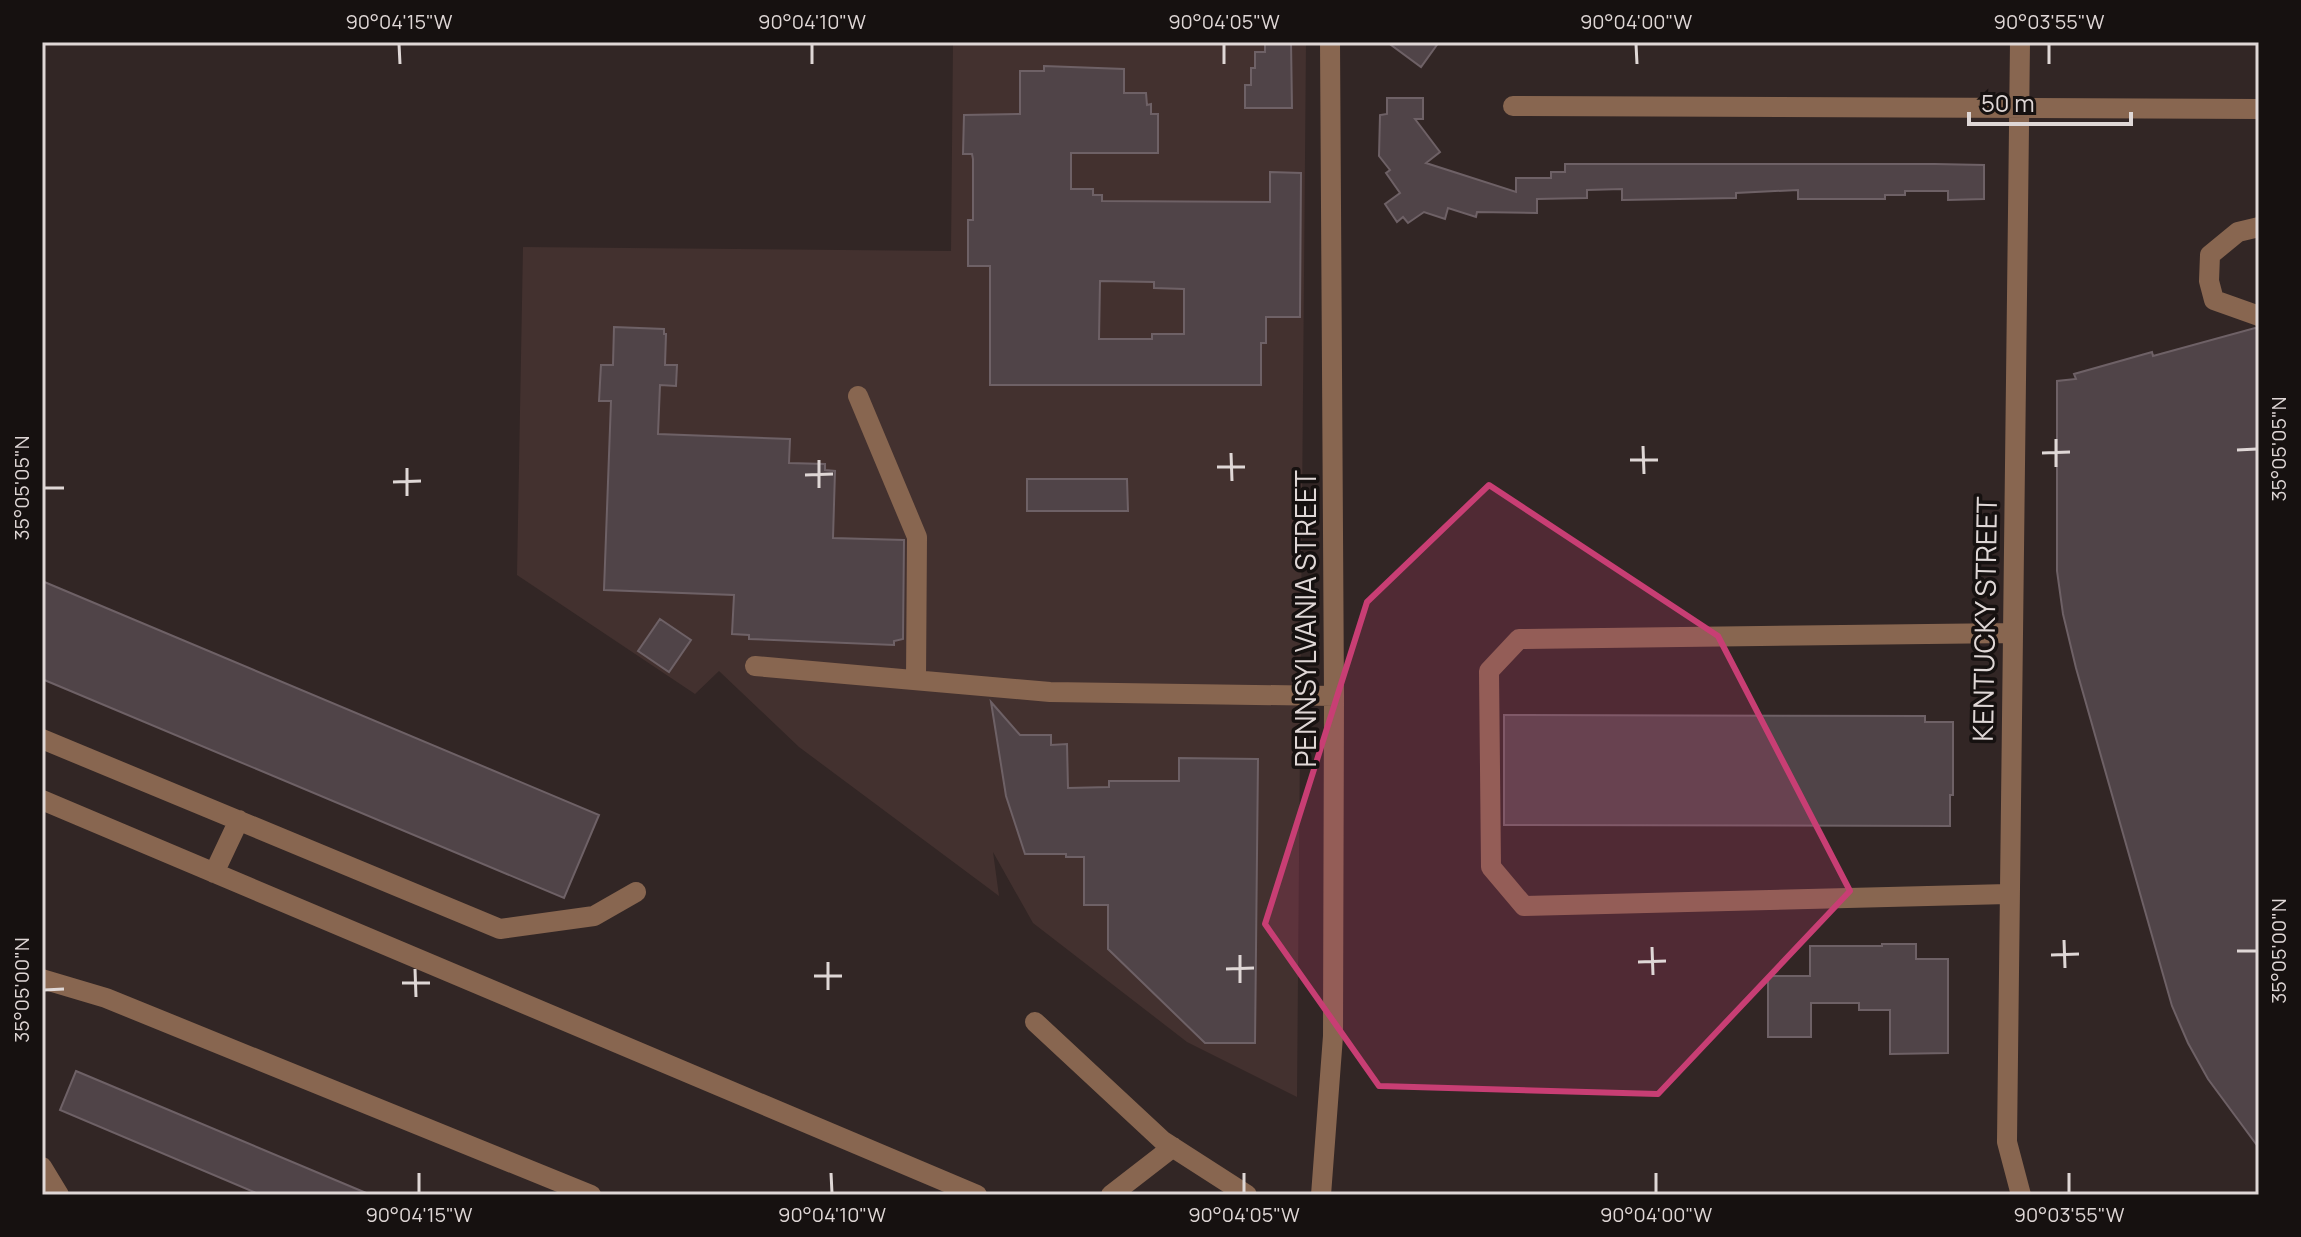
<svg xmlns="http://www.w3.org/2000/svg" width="2301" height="1237" font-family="Manrope,sans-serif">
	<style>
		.built { fill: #43312f }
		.building { fill: #504448; stroke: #6e6166; stroke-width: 2; fill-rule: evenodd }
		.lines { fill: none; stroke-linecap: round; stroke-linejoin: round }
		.minor { stroke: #886650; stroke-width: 20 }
		.marked { fill: #c83e74; fill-opacity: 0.2; stroke: #c83e74; stroke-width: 6; stroke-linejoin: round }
		.ticks { fill: none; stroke: #dfd7d6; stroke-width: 3 }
		.labels { text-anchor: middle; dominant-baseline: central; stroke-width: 7; stroke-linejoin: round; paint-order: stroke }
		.street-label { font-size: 28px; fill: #dfd7d6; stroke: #161110 }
		.neatline { fill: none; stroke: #dfd7d6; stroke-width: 3 }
		.ticks-label { font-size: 20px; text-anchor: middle; fill: #dfd7d6 }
	</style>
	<rect width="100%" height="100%" fill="#322625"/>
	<path class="built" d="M 953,42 L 1306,42 L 1297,1097 L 1187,1042 L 1033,923 L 993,852 L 999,896 L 799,747 L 719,671 L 695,694 L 517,575 L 523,247 L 951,251 Z"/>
	<path class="building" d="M 1265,42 L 1291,42 L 1292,108 L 1245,108 L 1245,85 L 1251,85 L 1251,68 L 1255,68 L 1255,52 L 1265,52 Z
		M 1387,42 L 1439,42 L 1421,67 Z
		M 1044,66 L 1124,69 L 1124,93 L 1146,93 L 1147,105 L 1151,104 L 1151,114 L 1158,114 L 1158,153 L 1071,153 L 1071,189 L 1093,189 L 1093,195 L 1102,195 L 1102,201 L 1270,202 L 1270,172 L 1301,173 L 1300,317 L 1266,317 L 1266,343 L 1261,343 L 1261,385 L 990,385 L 990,266 L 968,266 L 968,220 L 973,220 L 973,159 L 972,154 L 963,154 L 964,115 L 1020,114 L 1020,71 L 1044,71 ZM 1100,281 L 1154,282 L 1154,288 L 1184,289 L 1184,334 L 1152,334 L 1152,339 L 1099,339 Z
		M 1387,98 L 1423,98 L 1423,119 L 1415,119 L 1440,152 L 1426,163 L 1516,192 L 1516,178 L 1551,178 L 1551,172 L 1565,172 L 1565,164 L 1935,164 L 1984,165 L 1984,199 L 1948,200 L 1948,191 L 1905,191 L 1905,195 L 1885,195 L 1885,199 L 1798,199 L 1798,190 L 1736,193 L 1736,198 L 1622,200 L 1622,189 L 1587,190 L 1587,198 L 1537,199 L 1537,213 L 1477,212 L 1476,217 L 1448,208 L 1445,219 L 1424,212 L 1408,223 L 1403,217 L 1397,222 L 1385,204 L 1400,193 L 1386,173 L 1390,170 L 1379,156 L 1380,115 L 1387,114 Z
		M 614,327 L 664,329 L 664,334 L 666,334 L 665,365 L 677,365 L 676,386 L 660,385 L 658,434 L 790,439 L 789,463 L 825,464 L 825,470 L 835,471 L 833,538 L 904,540 L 903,639 L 894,641 L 894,645 L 749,639 L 749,635 L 732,634 L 734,595 L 604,590 L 611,401 L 599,401 L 601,365 L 613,365 Z
		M 2255,328 L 2259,329 L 2259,1148 L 2208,1079 L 2188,1043 L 2172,1006 L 2076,668 L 2063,614 L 2057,571 L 2057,381 L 2076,379 L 2074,374 L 2152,352 L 2153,356 Z
		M 1027,479 L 1127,479 L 1128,511 L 1027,511 Z
		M 42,581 L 599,815 L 564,898 L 42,679 Z
		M 660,619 L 691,640 L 669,672 L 638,651 Z
		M 991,702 L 1020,735 L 1051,735 L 1051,745 L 1067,744 L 1068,788 L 1109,787 L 1109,781 L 1179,781 L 1179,758 L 1258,759 L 1255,1043 L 1205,1043 L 1108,949 L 1108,905 L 1084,905 L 1084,857 L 1066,857 L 1066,854 L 1025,854 L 1006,796 Z
		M 1504,715 L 1925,716 L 1925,722 L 1953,722 L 1953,795 L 1950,795 L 1950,826 L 1504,825 Z
		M 1882,944 L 1916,944 L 1916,959 L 1948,959 L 1948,1053 L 1890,1054 L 1890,1010 L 1859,1010 L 1859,1003 L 1811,1003 L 1811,1037 L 1768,1037 L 1768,976 L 1810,976 L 1810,946 L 1882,946 Z
		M 76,1071 L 371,1195 L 261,1195 L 60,1110 Z"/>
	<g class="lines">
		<path class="minor" d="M 2020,42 L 2007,1142 L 2021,1195
			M 1513,106 L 2259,109
			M 2259,227 L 2238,232 L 2210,255 L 2209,281 L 2214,300 L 2259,316
			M 858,396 L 917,537 L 916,680
			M 755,666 L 1050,692 L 1334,696
			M 42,739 L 500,929 L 594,916 L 636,892
			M 42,800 L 977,1195
			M 214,873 L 239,820
			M 2008,894 L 1524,906 L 1491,867 L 1489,671 L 1519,639 L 2012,633
			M 42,979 L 106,998 L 591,1195
			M 1035,1022 L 1163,1141 L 1247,1195
			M 42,1167 L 59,1195
			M 1111,1195 L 1173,1147
			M 1321,1195 L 1333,1036 L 1334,696 L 1330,42"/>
	</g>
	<path class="marked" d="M 1489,485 L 1718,636 L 1850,891 L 1658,1094 L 1379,1086 L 1265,924 L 1367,602 Z"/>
	<path class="ticks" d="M 399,44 L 400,64M 812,44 L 812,64M 1224,44 L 1224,64M 1636,44 L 1637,64M 2049,44 L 2049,64M 2056,439 L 2056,467M 1643,446 L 1644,474M 2237,450 L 2257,449M 1231,453 L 1232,481M 2042,453 L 2070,452M 819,460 L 819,488M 1630,460 L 1658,460M 1217,467 L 1245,467M 407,468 L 407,496M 805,475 L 833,474M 393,482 L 421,481M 44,488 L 64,488M 2064,940 L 2065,968M 1652,947 L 1653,975M 2237,951 L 2257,951M 1240,955 L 1240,983M 2051,955 L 2079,954M 828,962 L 828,990M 1638,962 L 1666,961M 415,969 L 416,997M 1226,969 L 1254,968M 814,976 L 842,976M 402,983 L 430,983M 44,990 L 64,989M 419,1173 L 419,1193M 831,1173 L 832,1193M 1244,1173 L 1244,1193M 1656,1173 L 1656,1193M 2069,1173 L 2069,1193"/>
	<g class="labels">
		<g class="street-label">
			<text transform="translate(1305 619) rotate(-90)">PENNSYLVANIA STREET</text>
			<text transform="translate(1984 619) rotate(-89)">KENTUCKY STREET</text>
		</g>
	</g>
	<rect width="2301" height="1237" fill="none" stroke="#161110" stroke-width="88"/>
	<path d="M1969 112v12h162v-12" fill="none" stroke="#dfd7d6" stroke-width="4"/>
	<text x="1981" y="112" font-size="24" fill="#dfd7d6" stroke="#161110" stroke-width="6" paint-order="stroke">50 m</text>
	<rect x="44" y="44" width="2213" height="1149" class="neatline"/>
	<g class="ticks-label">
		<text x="399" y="29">90°04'15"W</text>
		<text x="812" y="29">90°04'10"W</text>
		<text x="1224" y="29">90°04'05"W</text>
		<text x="1636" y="29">90°04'00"W</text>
		<text x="2049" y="29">90°03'55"W</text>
		<text transform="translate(2279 449) rotate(-90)" y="7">35°05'05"N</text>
		<text transform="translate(22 488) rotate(-90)" y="7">35°05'05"N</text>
		<text transform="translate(2279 951) rotate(-90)" y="7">35°05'00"N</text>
		<text transform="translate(22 990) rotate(-90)" y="7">35°05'00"N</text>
		<text x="419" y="1222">90°04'15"W</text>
		<text x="832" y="1222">90°04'10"W</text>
		<text x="1244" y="1222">90°04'05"W</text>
		<text x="1656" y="1222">90°04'00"W</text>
		<text x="2069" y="1222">90°03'55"W</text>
	</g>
</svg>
